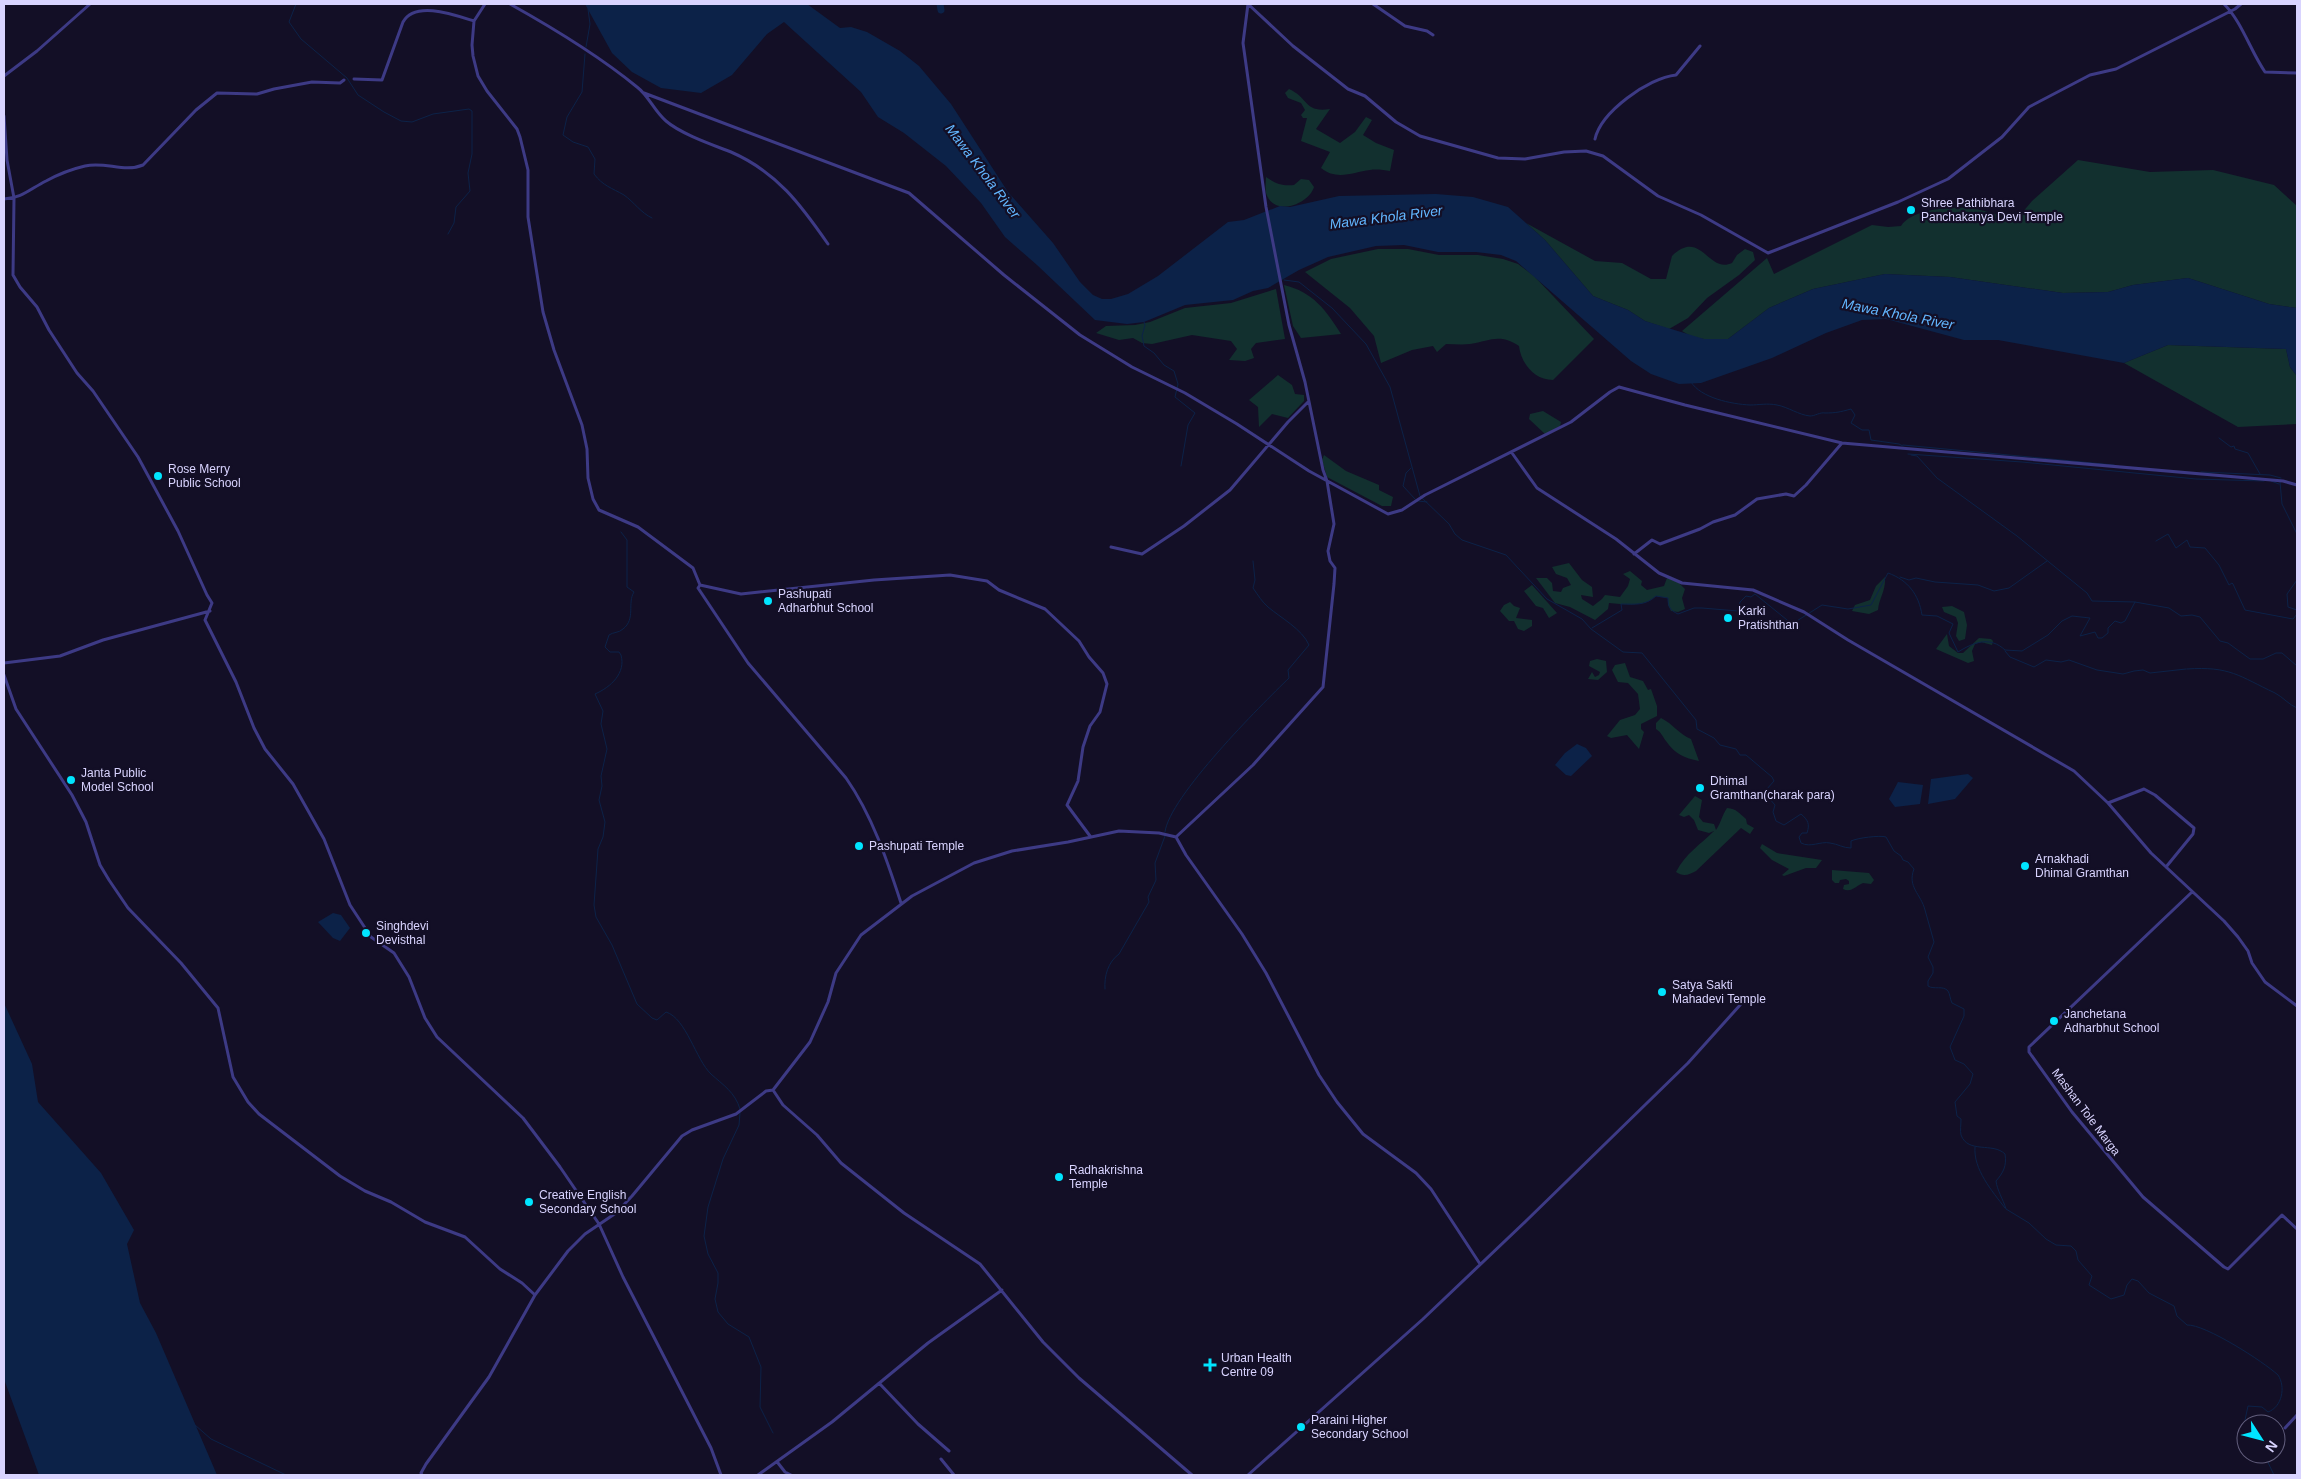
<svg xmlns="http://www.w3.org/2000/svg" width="2301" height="1479" font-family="Helvetica,sans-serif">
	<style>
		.green { fill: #12302f }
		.water { fill: #0c2248 }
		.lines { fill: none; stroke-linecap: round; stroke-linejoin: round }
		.stream { stroke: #0c2248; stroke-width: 1 }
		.river { stroke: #0c2248; stroke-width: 7 }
		.street { stroke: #3d3a85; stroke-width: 3 }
		.poi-dot { fill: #00e5ff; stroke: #130f26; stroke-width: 2 }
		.labels { text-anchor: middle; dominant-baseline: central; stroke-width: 4.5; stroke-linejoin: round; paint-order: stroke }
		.poi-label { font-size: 12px; fill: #d9d4ff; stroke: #130f26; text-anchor: start }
		.street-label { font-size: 12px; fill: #d9d4ff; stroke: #130f26 }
		.water-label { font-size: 14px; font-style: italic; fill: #62b6ff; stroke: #130f26 }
	</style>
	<rect width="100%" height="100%" fill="#130f26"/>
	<path class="green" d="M 1289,89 C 1309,98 1304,113 1330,109 L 1316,129 L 1340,143 L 1355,132 L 1366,117 L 1372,120 L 1363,135 L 1376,143 L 1394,150 L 1390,171 C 1384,170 1376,169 1370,170 C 1353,172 1337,181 1321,168 L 1330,152 L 1301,141 L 1307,118 L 1303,118 L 1301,115 L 1305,110 L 1301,103 L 1288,98 L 1285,93 Z
		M 2078,160 L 2150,172 L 2213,170 L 2274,185 L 2297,206 L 2297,308 L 2269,304 L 2188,278 L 2133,285 L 2108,292 L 2063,293 L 1950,277 L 1885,274 L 1813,289 L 1769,308 L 1728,339 L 1704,339 L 1692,337 L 1682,331 L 1767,258 L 1774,274 L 1872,225 L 1888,227 L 1901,226 C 1912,209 1948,207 1967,208 C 1983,209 2001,216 2016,220 L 2032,201 Z
		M 1266,177 C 1276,184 1282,186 1294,185 L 1301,179 L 1309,180 L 1314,187 C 1309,204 1274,218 1266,193 C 1265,189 1266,182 1266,177 Z
		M 1526,223 L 1595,261 L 1622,263 L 1651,279 L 1666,279 L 1672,256 C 1701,228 1708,274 1732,263 L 1737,255 L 1745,249 L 1753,252 L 1755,260 L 1739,275 L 1707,298 L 1688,318 L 1669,329 L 1645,321 L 1628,310 L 1593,296 L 1545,240 Z
		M 1378,249 L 1408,249 L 1439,255 L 1478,255 L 1503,259 L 1518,264 L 1534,276 L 1594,339 L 1553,380 C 1534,380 1521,363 1519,346 C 1499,333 1490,341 1470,344 C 1462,345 1454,344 1446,344 L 1437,352 L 1433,346 L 1412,350 L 1381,363 L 1374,336 L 1350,308 L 1305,272 L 1331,259 Z
		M 1284,285 C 1313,292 1326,310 1341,334 L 1301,338 L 1293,326 Z
		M 1276,289 L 1285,339 L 1256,343 L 1251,349 L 1254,358 L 1245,361 L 1229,360 L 1237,349 L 1231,341 L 1192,335 L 1152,344 L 1142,343 L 1133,338 L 1119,340 L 1096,333 L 1106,326 L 1135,325 L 1150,322 L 1185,308 L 1231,303 Z
		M 2168,345 L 2286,349 L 2290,367 L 2297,376 L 2297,424 L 2238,427 L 2124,363 Z
		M 1278,375 L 1292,385 L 1295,394 L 1304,395 L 1304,401 L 1288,418 L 1272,414 L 1259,427 L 1258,407 L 1249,400 Z
		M 1543,411 L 1561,422 L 1560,426 L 1545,434 L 1529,419 L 1530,414 Z
		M 1324,455 L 1346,471 L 1379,485 L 1379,490 L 1393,497 L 1391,506 L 1382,506 L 1327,477 L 1322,460 Z
		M 1569,563 L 1582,580 L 1592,587 L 1593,597 L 1581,595 L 1582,599 L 1593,606 L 1602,599 L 1605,595 L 1620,597 L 1628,586 L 1630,579 L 1623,574 L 1630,571 L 1642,581 L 1641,585 L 1647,590 L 1664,586 L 1667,578 L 1679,583 L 1685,589 L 1682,598 L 1685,609 L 1678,612 L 1671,611 L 1668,605 L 1668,598 L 1656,596 C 1643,608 1626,604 1609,603 L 1608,609 L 1595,620 L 1570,607 L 1555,603 L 1536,578 L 1547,578 L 1552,583 L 1553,591 L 1561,592 L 1563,588 L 1571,585 L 1567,578 L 1556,574 L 1552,567 Z
		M 1885,577 C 1886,591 1879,598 1878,610 L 1869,614 L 1852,611 L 1855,605 L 1870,600 L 1876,586 Z
		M 1532,585 L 1557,613 L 1549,618 L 1543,608 L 1536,606 L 1524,591 Z
		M 1510,602 L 1514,606 L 1520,608 L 1516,618 L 1532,620 L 1532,626 L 1524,631 L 1518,629 L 1514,621 L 1509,621 L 1500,611 L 1504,605 Z
		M 1952,606 L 1964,612 L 1967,625 L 1965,639 L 1959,641 L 1956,636 L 1958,623 L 1956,617 L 1944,612 L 1942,607 Z
		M 1947,634 L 1949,646 L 1958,653 L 1963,653 L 1979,638 L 1991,639 L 1993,641 L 1992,645 L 1981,642 L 1975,644 L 1972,651 L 1974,661 L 1968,663 L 1936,649 Z
		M 1597,659 L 1606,661 L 1607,672 L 1598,680 L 1588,679 L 1592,672 L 1595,677 L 1599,675 L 1600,672 L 1589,666 L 1590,661 Z
		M 1625,663 L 1630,677 L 1643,681 L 1648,690 L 1651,689 L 1657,706 L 1657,716 L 1641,724 L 1641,729 L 1644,732 L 1639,749 L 1627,735 L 1611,738 L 1607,736 L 1620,720 L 1635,715 L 1640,709 L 1638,694 L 1628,683 L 1618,682 L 1612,670 L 1615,665 Z
		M 1661,718 C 1673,724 1679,734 1691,739 L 1699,761 C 1684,758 1675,754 1666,741 C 1662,736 1662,733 1656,729 L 1656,723 Z
		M 1695,796 L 1702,800 L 1699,817 L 1703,822 L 1714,824 L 1716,830 C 1721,823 1722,815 1727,808 C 1737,809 1739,813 1746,819 L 1747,824 L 1754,828 L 1750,834 L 1741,828 L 1696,871 C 1689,875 1683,877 1676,872 C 1686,853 1700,845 1714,831 L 1709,833 L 1698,830 L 1694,820 L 1689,815 L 1684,817 L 1679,815 Z
		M 1762,844 L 1777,853 L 1822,860 L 1816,868 L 1806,868 L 1784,876 L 1782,875 L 1789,869 L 1772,860 L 1760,848 Z
		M 1832,870 L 1869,873 L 1874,880 L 1871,884 L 1863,883 C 1856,886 1851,893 1843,889 L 1844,885 L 1849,884 L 1849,881 L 1846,879 L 1840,880 L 1839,883 L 1835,883 L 1832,880 Z"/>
	<path class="water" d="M 585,4 L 807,4 L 840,28 L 851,27 L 867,32 L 900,51 L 919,66 L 951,104 L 1008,192 L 1053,243 L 1080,282 L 1093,295 L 1102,299 L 1111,299 L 1128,294 L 1158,276 L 1228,222 L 1244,220 L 1280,206 L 1290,207 L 1339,196 L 1436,194 L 1473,197 L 1508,207 L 1545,240 L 1593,296 L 1628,310 L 1645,321 L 1704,339 L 1728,339 L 1769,308 L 1813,289 L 1885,274 L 1950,277 L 2063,293 L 2108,292 L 2133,285 L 2188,278 L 2269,304 L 2297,308 L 2297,376 L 2290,367 L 2286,349 L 2168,345 L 2124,363 L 1998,340 L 1964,340 L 1886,319 L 1862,320 L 1826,333 L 1772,358 L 1701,383 L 1679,384 L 1651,374 L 1631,361 L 1516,261 L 1501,255 L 1476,252 L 1438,252 L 1404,245 L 1376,246 L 1328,257 L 1299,270 L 1268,288 L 1253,291 L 1233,300 L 1185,305 L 1144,322 L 1127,324 L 1095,320 L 1037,265 L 1005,237 L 981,203 L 946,166 L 904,133 L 878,117 L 861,92 L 784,22 L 767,34 L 732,75 L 701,93 L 661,88 L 632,72 L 612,53 Z
		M 1577,744 L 1586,748 L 1592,756 L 1571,776 L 1566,775 L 1555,765 L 1565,753 Z
		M 1968,774 L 1973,778 L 1955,799 L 1928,804 L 1931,779 Z
		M 1898,782 L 1923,785 L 1920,804 L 1895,807 L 1889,799 Z
		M 333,913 L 341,915 L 350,928 L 340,941 L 333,938 L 318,922 Z
		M 4,1003 L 32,1064 L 38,1102 L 101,1173 L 134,1230 L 127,1244 L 140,1303 L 156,1333 L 217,1475 L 39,1475 L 4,1379 Z"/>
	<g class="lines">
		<path class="stream" d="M 296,4 L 289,22 L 301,39 L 347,78 L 358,95 L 384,112 L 401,121 L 412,122 L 433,114 L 469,109 L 472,111 L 472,154 L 468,173 L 470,191 L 456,207 L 454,223 L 448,234
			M 586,47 L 590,24 L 588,9
			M 585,54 L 582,92 L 567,117 L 563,135 L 573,142 L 588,147 L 595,159 L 594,174 C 603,186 612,188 624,195 C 634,202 641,213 652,218
			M 1284,280 L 1299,282 L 1332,308 L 1366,344 L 1390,387 L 1420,496 L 1449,524 L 1455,534 L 1462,540 L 1506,555 L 1547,599 L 1582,619 L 1591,629 L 1623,652 L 1642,653 L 1696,720 L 1697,729 L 1714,738 L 1720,745 L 1736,749 L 1740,755 L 1746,755 L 1772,777 L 1774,781 L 1766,790 L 1767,796 L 1775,805 L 1773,812 L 1776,821 L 1784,825 L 1801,814 C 1808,820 1810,824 1807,833 L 1802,833 L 1799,837 L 1801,843 C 1811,848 1820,841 1830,843 C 1838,844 1843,848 1851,848 L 1851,841 C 1857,838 1880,835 1886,837 L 1894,851 L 1901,856 L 1903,860 L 1908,862 L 1914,869 C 1907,887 1921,894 1925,910 C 1928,921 1931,931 1934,942 L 1928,957 L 1933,967 L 1933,973 L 1928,981 L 1928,986 C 1934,990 1943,985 1948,991 C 1950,994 1950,999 1952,1003 L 1964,1009 L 1964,1016 L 1950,1047 L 1955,1060 L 1964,1064 L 1973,1074 L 1970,1084 L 1955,1102 L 1957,1116 L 1961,1119 C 1961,1124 1960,1131 1961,1135 C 1968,1154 1993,1142 2005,1154 C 2007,1166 2003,1173 1996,1181 C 1997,1190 2003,1199 2006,1209 L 2029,1223 L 2046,1239 L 2056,1245 L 2071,1246 L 2076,1251 L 2078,1260 L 2092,1276 L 2089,1285 L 2111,1299 L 2124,1295 L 2127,1285 L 2132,1279 L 2138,1281 L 2149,1293 L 2174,1306 L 2177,1316 L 2187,1325 C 2205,1324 2264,1362 2278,1375 C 2286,1387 2282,1407 2268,1412 L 2262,1407 L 2248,1406 L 2245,1420 L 2247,1424
			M 1144,322 L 1145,325 L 1142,336 L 1144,346 L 1154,353 L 1164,365 L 1174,371 L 1178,384 L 1175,397 L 1195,413 L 1188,425 L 1181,466
			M 1691,382 C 1701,398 1731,404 1750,405 C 1759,405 1767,403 1777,405 C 1788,407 1799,415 1810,416 C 1815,416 1820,412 1825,413 C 1836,413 1840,412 1851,409 L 1855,415 L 1851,423 L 1862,430 L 1869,430 L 1871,440 L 1899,444 L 1903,446
			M 2219,438 L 2231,447 L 2234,446 L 2235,449 L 2248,453 L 2260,474
			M 1903,445 L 2114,465
			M 1908,454 L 2022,462 L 2196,479 L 2264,481
			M 1911,455 L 1917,456 L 1937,478 L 2017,536 L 2087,593 L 2092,601 L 2135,602
			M 1411,468 L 1406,473 L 1403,486 L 1415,499
			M 2201,472 L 2270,475 L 2281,478
			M 2271,481 L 2279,484
			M 2280,482 L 2282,504 L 2297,534
			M 1418,501 L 1427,502
			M 621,532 L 627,540 L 627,587 L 634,592 C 627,603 636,619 623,629 C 619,633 613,632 609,635 L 605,647 L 610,652 L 619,652 L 621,655 C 626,673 611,687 595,694 L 603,711 L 601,724 L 607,749 L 601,776 L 602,786 L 599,800 L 605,822 L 603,837 L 598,849 L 594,905 L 596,917 L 612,945 L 637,1004 L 652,1018 L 657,1020 L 666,1012 C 686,1018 696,1060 711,1074 C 723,1085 735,1092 740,1109
			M 2156,541 L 2168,534 L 2176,548 L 2187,540 L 2190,547 L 2205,548 L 2219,565 L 2229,585 L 2232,583 L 2233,584 L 2245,610 L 2293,619 L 2297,614
			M 1900,577 L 1909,580 L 1916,578 L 1935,582 L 1978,585 L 1994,591 L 2009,588 L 2047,561
			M 2297,580 L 2287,594 L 2288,607 L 2297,610
			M 1592,628 L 1622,610 L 1621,604 C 1635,604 1645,606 1656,596 L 1668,598 C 1668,607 1670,610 1678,614 L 1694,608 L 1702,608 L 1738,611 L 1740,602 L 1746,596 L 1751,597 L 1755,594 L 1792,624 L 1822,605 L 1848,609 L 1871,605 L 1888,573 C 1908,580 1919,595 1922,615 L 1937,616 L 1953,624 L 1949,633 L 1958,652 C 1974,642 1990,636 2005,650 L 2022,651 L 2048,635 L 2062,621 L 2072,616 L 2090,618 L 2080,636 L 2095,632 L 2098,638 L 2102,638 L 2108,633 L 2108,628 L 2115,621 L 2121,623 L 2125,621 L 2135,602 L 2169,608 L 2181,616 L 2192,615 L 2200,617 L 2220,641 L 2228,643 L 2250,659 L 2263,659 L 2276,653 L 2282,653 L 2297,666
			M 2005,651 L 2010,657 L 2034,667 L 2046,660 L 2061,662 L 2069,660 L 2097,670 L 2123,674 L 2134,671 L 2143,670 L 2150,673 L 2186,669
			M 2187,669 C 2230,666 2239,676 2275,693 C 2283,697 2289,705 2297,708
			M 1165,832 C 1169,797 1261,705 1289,678 L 1288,670 L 1309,645 C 1302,629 1281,618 1268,607 C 1262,602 1258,595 1253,588 L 1255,580 L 1253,561
			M 1105,989 C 1104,976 1108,962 1119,954 L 1149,902 L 1148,897 L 1156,880 L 1155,863 L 1165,836
			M 740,1113 L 739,1125 L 723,1159 L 708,1207 L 704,1236 L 708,1254 L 718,1273 L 718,1283 L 715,1299 L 718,1312 L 728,1324 L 749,1337 L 761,1367 L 760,1407 L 773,1433
			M 1975,1147 C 1973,1169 1992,1191 2005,1208
			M 195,1425 L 211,1439 L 286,1475
			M 2264,1454 L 2274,1475
			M 308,1475 L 312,1475"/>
		<path class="river" d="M 940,4 L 941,10"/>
		<path class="street" d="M 485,4 L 474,21 L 472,45 L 473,56 L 478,76 L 487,91 L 517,129 L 520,137 L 528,170 L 528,217 L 543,312 L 554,350 L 582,425 L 587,449 L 588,478 L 593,499 L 599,510 L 638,527 L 693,568 L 700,585 L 698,588 L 748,663 L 846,778 C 872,815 887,860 901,903
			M 510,4 C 553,28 598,55 637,87 C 649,96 654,111 666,121 C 681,134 713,145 731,152 C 777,172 801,205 828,244
			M 1248,4 L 1293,46 L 1348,89 L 1365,96 L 1396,122 L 1420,136 L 1498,158 L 1525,159 L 1564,152 L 1586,151 L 1603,156 L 1658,196 L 1701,215 L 1768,253 L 1898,202 L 1948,179 L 2002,137 L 2029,107 L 2090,75 L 2116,69 L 2235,9 L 2241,4
			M 1373,4 L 1405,26 L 1427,31 L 1433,35
			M 2224,4 C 2242,22 2250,50 2265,72 L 2297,73
			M 4,76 L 37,51 L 90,4
			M 354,79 L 382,80 L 403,22 C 415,0 455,15 474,21
			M 644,93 L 909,193 L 1004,275 L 1080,335 L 1132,367 L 1185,393 L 1237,424 L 1309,471 L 1388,514 L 1402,510 L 1425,495 L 1571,422 L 1610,392 L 1619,387 L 1685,405 L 1842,443 L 2283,481 L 2297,485
			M 4,116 L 7,160 L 14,198 L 13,275 L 20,287 L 37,307 L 49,330 L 77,373 L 93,391 L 138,457 L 178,531 L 207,595 L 212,603 L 205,620 L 236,682 L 254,728 L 265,749 L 293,784 L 324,839 L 350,905 L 371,937 L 394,953 L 409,977 L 425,1018 L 437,1037 L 523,1118 L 560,1167 L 599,1224 L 623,1277 L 711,1448 L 721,1475
			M 1595,139 C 1601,112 1648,78 1676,75 L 1700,46
			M 4,199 C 22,198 30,189 46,181 C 57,175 72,169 85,166 C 105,161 124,173 143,165 L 196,110 L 217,93 L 257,94 L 274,89 L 312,82 L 340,83 L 344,80
			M 1512,453 L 1537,488 L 1616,539 L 1659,573 L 1682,583 L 1753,590 L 1804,612 L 1848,640 L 2074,771 L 2108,803 L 2151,853 L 2224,921 L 2238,937 L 2248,951 L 2252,963 L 2265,982 L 2297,1006
			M 1111,547 L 1142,554 L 1184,526 L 1230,490 L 1288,422 L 1308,402
			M 1634,554 L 1652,540 L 1660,544 L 1700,529 L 1713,522 L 1735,515 L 1757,499 L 1786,494 L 1794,496 L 1806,485 L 1842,443
			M 700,585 L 741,594 L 874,580 L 950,575 L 987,581 L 999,590 L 1045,609 L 1079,641 L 1089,657 L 1103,673 L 1107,684 L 1100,712 L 1090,726 L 1083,747 L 1078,781 L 1067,805 L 1090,836
			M 4,663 L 60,656 L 103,640 L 210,611
			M 4,675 L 16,709 L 72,795 L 86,822 L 100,865 L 109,880 L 128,908 L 181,963 L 218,1008 L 233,1077 L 248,1102 L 259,1114 L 340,1176 L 365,1191 L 391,1202 L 425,1222 L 465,1237 L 500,1269 L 522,1283 L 535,1295
			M 2108,803 L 2144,789 L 2155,795 L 2194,828 L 2193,834 L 2166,867
			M 1176,837 L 1253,765 L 1323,687 L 1334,584 L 1335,568 L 1330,561 L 1328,551 L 1334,524 L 1327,481 L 1323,470 L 1305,382 L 1289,325 L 1266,207 L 1243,43 L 1248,4
			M 2192,892 L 2029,1047 L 2029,1052 L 2072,1112 L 2143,1197 L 2224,1267 L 2228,1269 L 2282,1215 L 2297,1229
			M 773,1090 L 783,1105 L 817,1135 L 841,1163 L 904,1213 L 980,1264 L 1043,1342 L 1079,1378 L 1192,1475
			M 879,1383 L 918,1424 L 949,1451
			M 2285,1428 L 2297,1415
			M 941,1459 L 954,1475
			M 778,1463 L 785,1472 L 791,1475
			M 422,1475 L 421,1473 L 426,1464 L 489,1377 L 535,1295 L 568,1251 L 585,1234 L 616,1213 L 632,1196 L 682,1136 L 692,1130 L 736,1114 L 766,1091 L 773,1090 L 810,1042 L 828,1002 L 836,973 L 861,935 L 912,896 L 974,863 L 1012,851 L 1068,842 L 1119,831 L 1159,833 L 1176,837 L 1186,855 L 1242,934 L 1266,973 L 1319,1075 L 1337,1102 L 1363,1134 L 1416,1173 L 1431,1189 L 1480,1264
			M 758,1475 L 832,1422 L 928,1343 L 1002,1290
			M 1248,1475 L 1423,1319 L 1527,1220 L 1688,1063 L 1741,1004"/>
	</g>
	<g class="poi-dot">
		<circle cx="1911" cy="210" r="5"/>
		<circle cx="158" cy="476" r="5"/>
		<circle cx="768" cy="601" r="5"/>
		<circle cx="1728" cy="618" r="5"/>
		<circle cx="71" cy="780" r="5"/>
		<circle cx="1700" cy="788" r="5"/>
		<circle cx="859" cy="846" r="5"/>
		<circle cx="2025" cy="866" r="5"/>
		<circle cx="366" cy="933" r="5"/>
		<circle cx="1662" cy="992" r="5"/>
		<circle cx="2054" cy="1021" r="5"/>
		<circle cx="1059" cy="1177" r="5"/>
		<circle cx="529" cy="1202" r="5"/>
		<path d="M1207.5 1357.5h5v5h5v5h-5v5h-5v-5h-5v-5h5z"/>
		<circle cx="1301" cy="1427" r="5"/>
	</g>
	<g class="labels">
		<g class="poi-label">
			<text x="1921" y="203">Shree Pathibhara<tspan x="1921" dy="14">Panchakanya Devi Temple</tspan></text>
			<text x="168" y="469">Rose Merry<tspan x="168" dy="14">Public School</tspan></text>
			<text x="778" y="594">Pashupati<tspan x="778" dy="14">Adharbhut School</tspan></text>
			<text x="1738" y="611">Karki<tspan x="1738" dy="14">Pratishthan</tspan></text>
			<text x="81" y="773">Janta Public<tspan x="81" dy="14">Model School</tspan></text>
			<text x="1710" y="781">Dhimal<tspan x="1710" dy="14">Gramthan(charak para)</tspan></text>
			<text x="869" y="846">Pashupati Temple</text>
			<text x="2035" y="859">Arnakhadi<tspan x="2035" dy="14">Dhimal Gramthan</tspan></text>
			<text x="376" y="926">Singhdevi<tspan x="376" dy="14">Devisthal</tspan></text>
			<text x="1672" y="985">Satya Sakti<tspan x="1672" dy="14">Mahadevi Temple</tspan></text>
			<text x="2064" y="1014">Janchetana<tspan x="2064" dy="14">Adharbhut School</tspan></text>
			<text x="1069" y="1170">Radhakrishna<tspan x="1069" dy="14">Temple</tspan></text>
			<text x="539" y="1195">Creative English<tspan x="539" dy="14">Secondary School</tspan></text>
			<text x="1221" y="1358">Urban Health<tspan x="1221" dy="14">Centre 09</tspan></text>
			<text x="1311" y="1420">Paraini Higher<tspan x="1311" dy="14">Secondary School</tspan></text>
		</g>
		<g class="street-label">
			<text transform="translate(2086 1112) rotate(53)">Mashan Tole Marga</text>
		</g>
		<g class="water-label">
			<text transform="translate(983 171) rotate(53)">Mawa Khola River</text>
			<text transform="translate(1386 217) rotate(-7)">Mawa Khola River</text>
			<text transform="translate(1898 314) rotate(11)">Mawa Khola River</text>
		</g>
	</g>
	<rect width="2301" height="1479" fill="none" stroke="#d9d4ff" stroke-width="10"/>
	<g transform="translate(2261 1439) rotate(126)"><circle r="24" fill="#130f26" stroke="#625e7d"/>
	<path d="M0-4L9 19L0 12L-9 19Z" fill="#00e5ff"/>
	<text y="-8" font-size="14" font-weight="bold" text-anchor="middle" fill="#d9d4ff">N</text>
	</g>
</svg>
